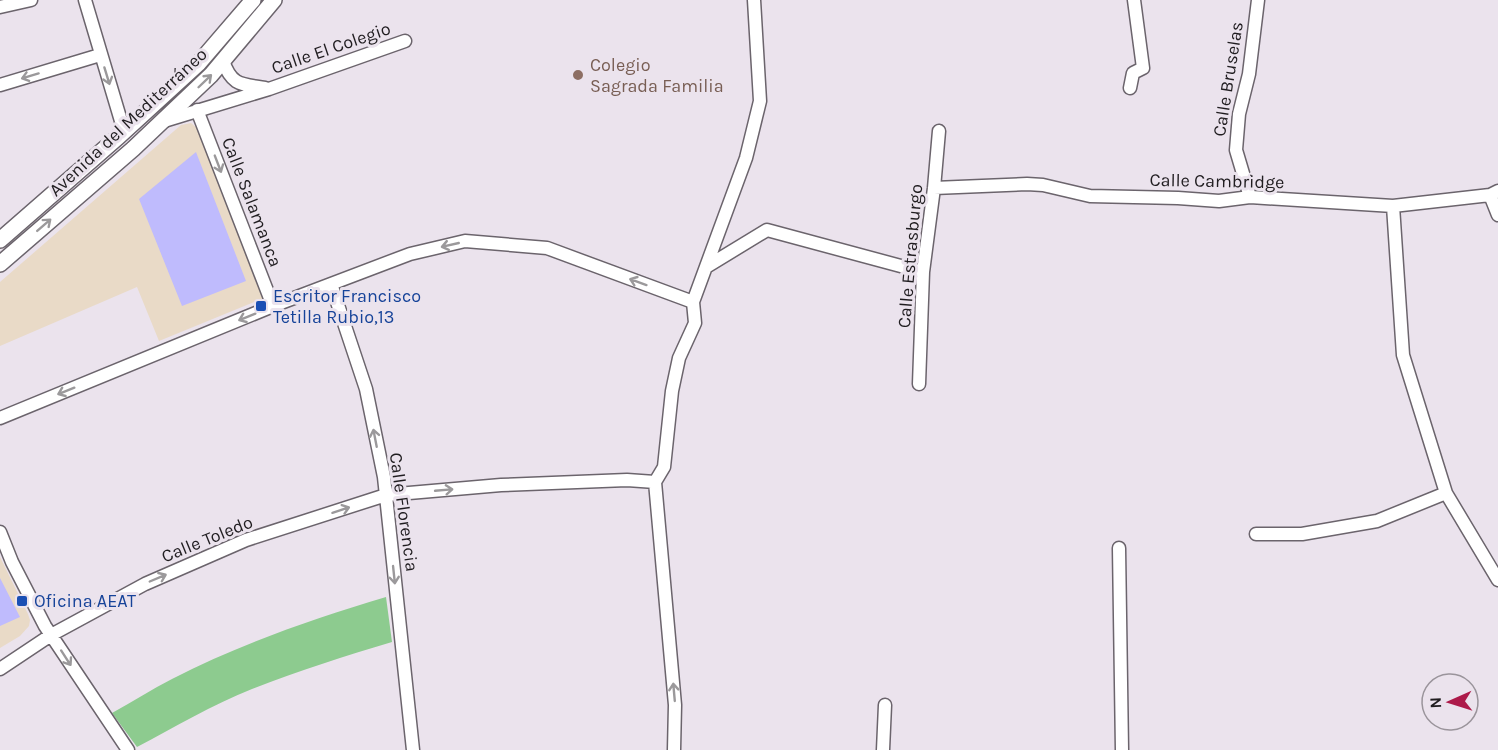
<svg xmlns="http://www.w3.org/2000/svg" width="1498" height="750" font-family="Karla,sans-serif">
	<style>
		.commercial { fill: #e9dac7 }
		.green { fill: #8dcb8f }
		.building { fill: #bfbbfd }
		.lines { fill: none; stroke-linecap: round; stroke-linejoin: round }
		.minor-casing { stroke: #6b646c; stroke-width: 15 }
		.tertiary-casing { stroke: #6b646c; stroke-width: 18 }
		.minor { stroke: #fff; stroke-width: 12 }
		.tertiary { stroke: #fff; stroke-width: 15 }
		.oneway { stroke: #9b999b }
		.education-dot { fill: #8d6e63; stroke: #ebe3ed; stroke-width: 2 }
		.transit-dot { fill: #1a4fb4; stroke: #ebe3ed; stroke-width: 2 }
		.labels { text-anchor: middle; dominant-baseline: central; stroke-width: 6; stroke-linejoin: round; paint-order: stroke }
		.street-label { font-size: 18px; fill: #201d20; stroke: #ebe3ed }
		.education-label { font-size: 18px; fill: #785e54; stroke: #ebe3ed; text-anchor: start }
		.transit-label { font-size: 18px; fill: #164399; stroke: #ebe3ed; text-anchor: start }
	</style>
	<rect width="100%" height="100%" fill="#ebe3ed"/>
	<path class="commercial" d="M 191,123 L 198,129 L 264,298 L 159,341 L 137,287 L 0,346 L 0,282 L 181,125 Z
		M 0,557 L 28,614 L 30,620 L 29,626 L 20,636 L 0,648 Z"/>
	<path class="green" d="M 386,597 L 392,642 C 345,656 298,671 252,689 C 212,705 175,727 137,747 L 112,713 C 132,702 152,689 172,679 C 240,644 313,619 386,597 Z"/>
	<path class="building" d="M 196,152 L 246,281 L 182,306 L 139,199 Z
		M 0,578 L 20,617 L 0,626 Z"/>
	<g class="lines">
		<g class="minor-casing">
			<path id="minor" d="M 85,0 L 124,131
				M 0,7 L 31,0
				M 223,61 C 232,86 241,84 265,88
				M 0,85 L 100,55
				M 1130,88 L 1133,73 L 1143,68 L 1134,0
				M 197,110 L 273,306
				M 164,121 L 269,89 L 405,41
				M 934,188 L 1027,184 L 1043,185 L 1090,196 L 1178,198 L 1219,201 L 1250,197 L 1393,206 L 1490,195 L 1498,191
				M 1490,195 L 1498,215
				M 1250,197 L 1236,150 L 1239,114 L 1249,74 L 1258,0
				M 1393,206 L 1403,355 L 1446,493 L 1498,580
				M 706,267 L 767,230 L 923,272
				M 331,284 L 366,389 L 384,477 L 413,750
				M 919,384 L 923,272 L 934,188 L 939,131
				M 0,418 L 273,306 L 410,254 L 465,241 L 547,248 L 693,302
				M 0,532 L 12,562 L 45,626 L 128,750
				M 1256,534 L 1302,534 L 1377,521 L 1446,493
				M 1119,548 L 1122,750
				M 0,669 L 51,635 L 145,584 L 246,540 L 386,495 L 501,485 L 627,480 L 655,482
				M 674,750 L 675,705 L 655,482 L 664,467 L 672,391 L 679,358 L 695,323 L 693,302 L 746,158 L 760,101 L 754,0
				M 883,750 L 885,705"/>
		</g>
		<g class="tertiary-casing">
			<path id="tertiary" d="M 0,240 L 118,137 L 198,64 L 253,0
				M 0,264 L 133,149 L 211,75 L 274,0"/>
		</g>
		<use href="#minor" class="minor"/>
		<use href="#tertiary" class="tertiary"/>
	</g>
	<defs><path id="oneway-shaft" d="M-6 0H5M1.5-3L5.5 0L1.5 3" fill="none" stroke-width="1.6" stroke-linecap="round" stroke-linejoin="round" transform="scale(1.5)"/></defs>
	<g class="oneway">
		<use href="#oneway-shaft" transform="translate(30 76) rotate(163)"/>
		<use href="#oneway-shaft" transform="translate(107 76) rotate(73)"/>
		<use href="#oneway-shaft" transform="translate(205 81) rotate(-44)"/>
		<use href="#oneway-shaft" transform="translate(218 164) rotate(69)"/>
		<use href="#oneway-shaft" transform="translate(44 225) rotate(-41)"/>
		<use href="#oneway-shaft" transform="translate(450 245) rotate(167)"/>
		<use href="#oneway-shaft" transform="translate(638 282) rotate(-160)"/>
		<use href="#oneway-shaft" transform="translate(247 317) rotate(158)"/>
		<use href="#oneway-shaft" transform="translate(66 391) rotate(158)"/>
		<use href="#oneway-shaft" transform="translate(375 438) rotate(-101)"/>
		<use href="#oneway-shaft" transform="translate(444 490) rotate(-5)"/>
		<use href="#oneway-shaft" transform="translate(341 510) rotate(-18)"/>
		<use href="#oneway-shaft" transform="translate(394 575) rotate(84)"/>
		<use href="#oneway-shaft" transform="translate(158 578) rotate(-23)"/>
		<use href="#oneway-shaft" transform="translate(66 658) rotate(57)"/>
		<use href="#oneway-shaft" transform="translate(674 692) rotate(-95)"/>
	</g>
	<circle class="education-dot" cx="578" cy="75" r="6"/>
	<g class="transit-dot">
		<rect x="255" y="300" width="12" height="12" rx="3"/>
		<rect x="16" y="595" width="12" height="12" rx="3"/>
	</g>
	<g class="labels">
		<g class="street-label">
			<text transform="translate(331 48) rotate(-19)">Calle El Colegio</text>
			<text transform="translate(1228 79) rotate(-81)">Calle Bruselas</text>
			<text transform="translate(128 122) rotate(-43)">Avenida del Mediterráneo</text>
			<text transform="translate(1217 181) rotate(1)">Calle Cambridge</text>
			<text transform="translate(252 202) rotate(69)">Calle Salamanca</text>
			<text transform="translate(910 256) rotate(-85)">Calle Estrasburgo</text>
			<text transform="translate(404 512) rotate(82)">Calle Florencia</text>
			<text transform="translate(207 539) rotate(-22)">Calle Toledo</text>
		</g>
		<g class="education-label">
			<text x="590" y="65">Colegio<tspan x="590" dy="21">Sagrada Familia</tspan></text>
		</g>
		<g class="transit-label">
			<text x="273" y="296">Escritor Francisco<tspan x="273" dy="21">Tetilla Rubio,13</tspan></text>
			<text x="34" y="601">Oficina AEAT</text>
		</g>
	</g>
	<g transform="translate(1450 702) rotate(267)"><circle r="28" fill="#ebe3ed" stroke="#9a949b" stroke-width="1.5"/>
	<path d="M0-4.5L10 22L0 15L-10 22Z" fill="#ad1a4a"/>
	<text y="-9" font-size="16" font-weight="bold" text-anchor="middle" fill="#201d20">N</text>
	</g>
</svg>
